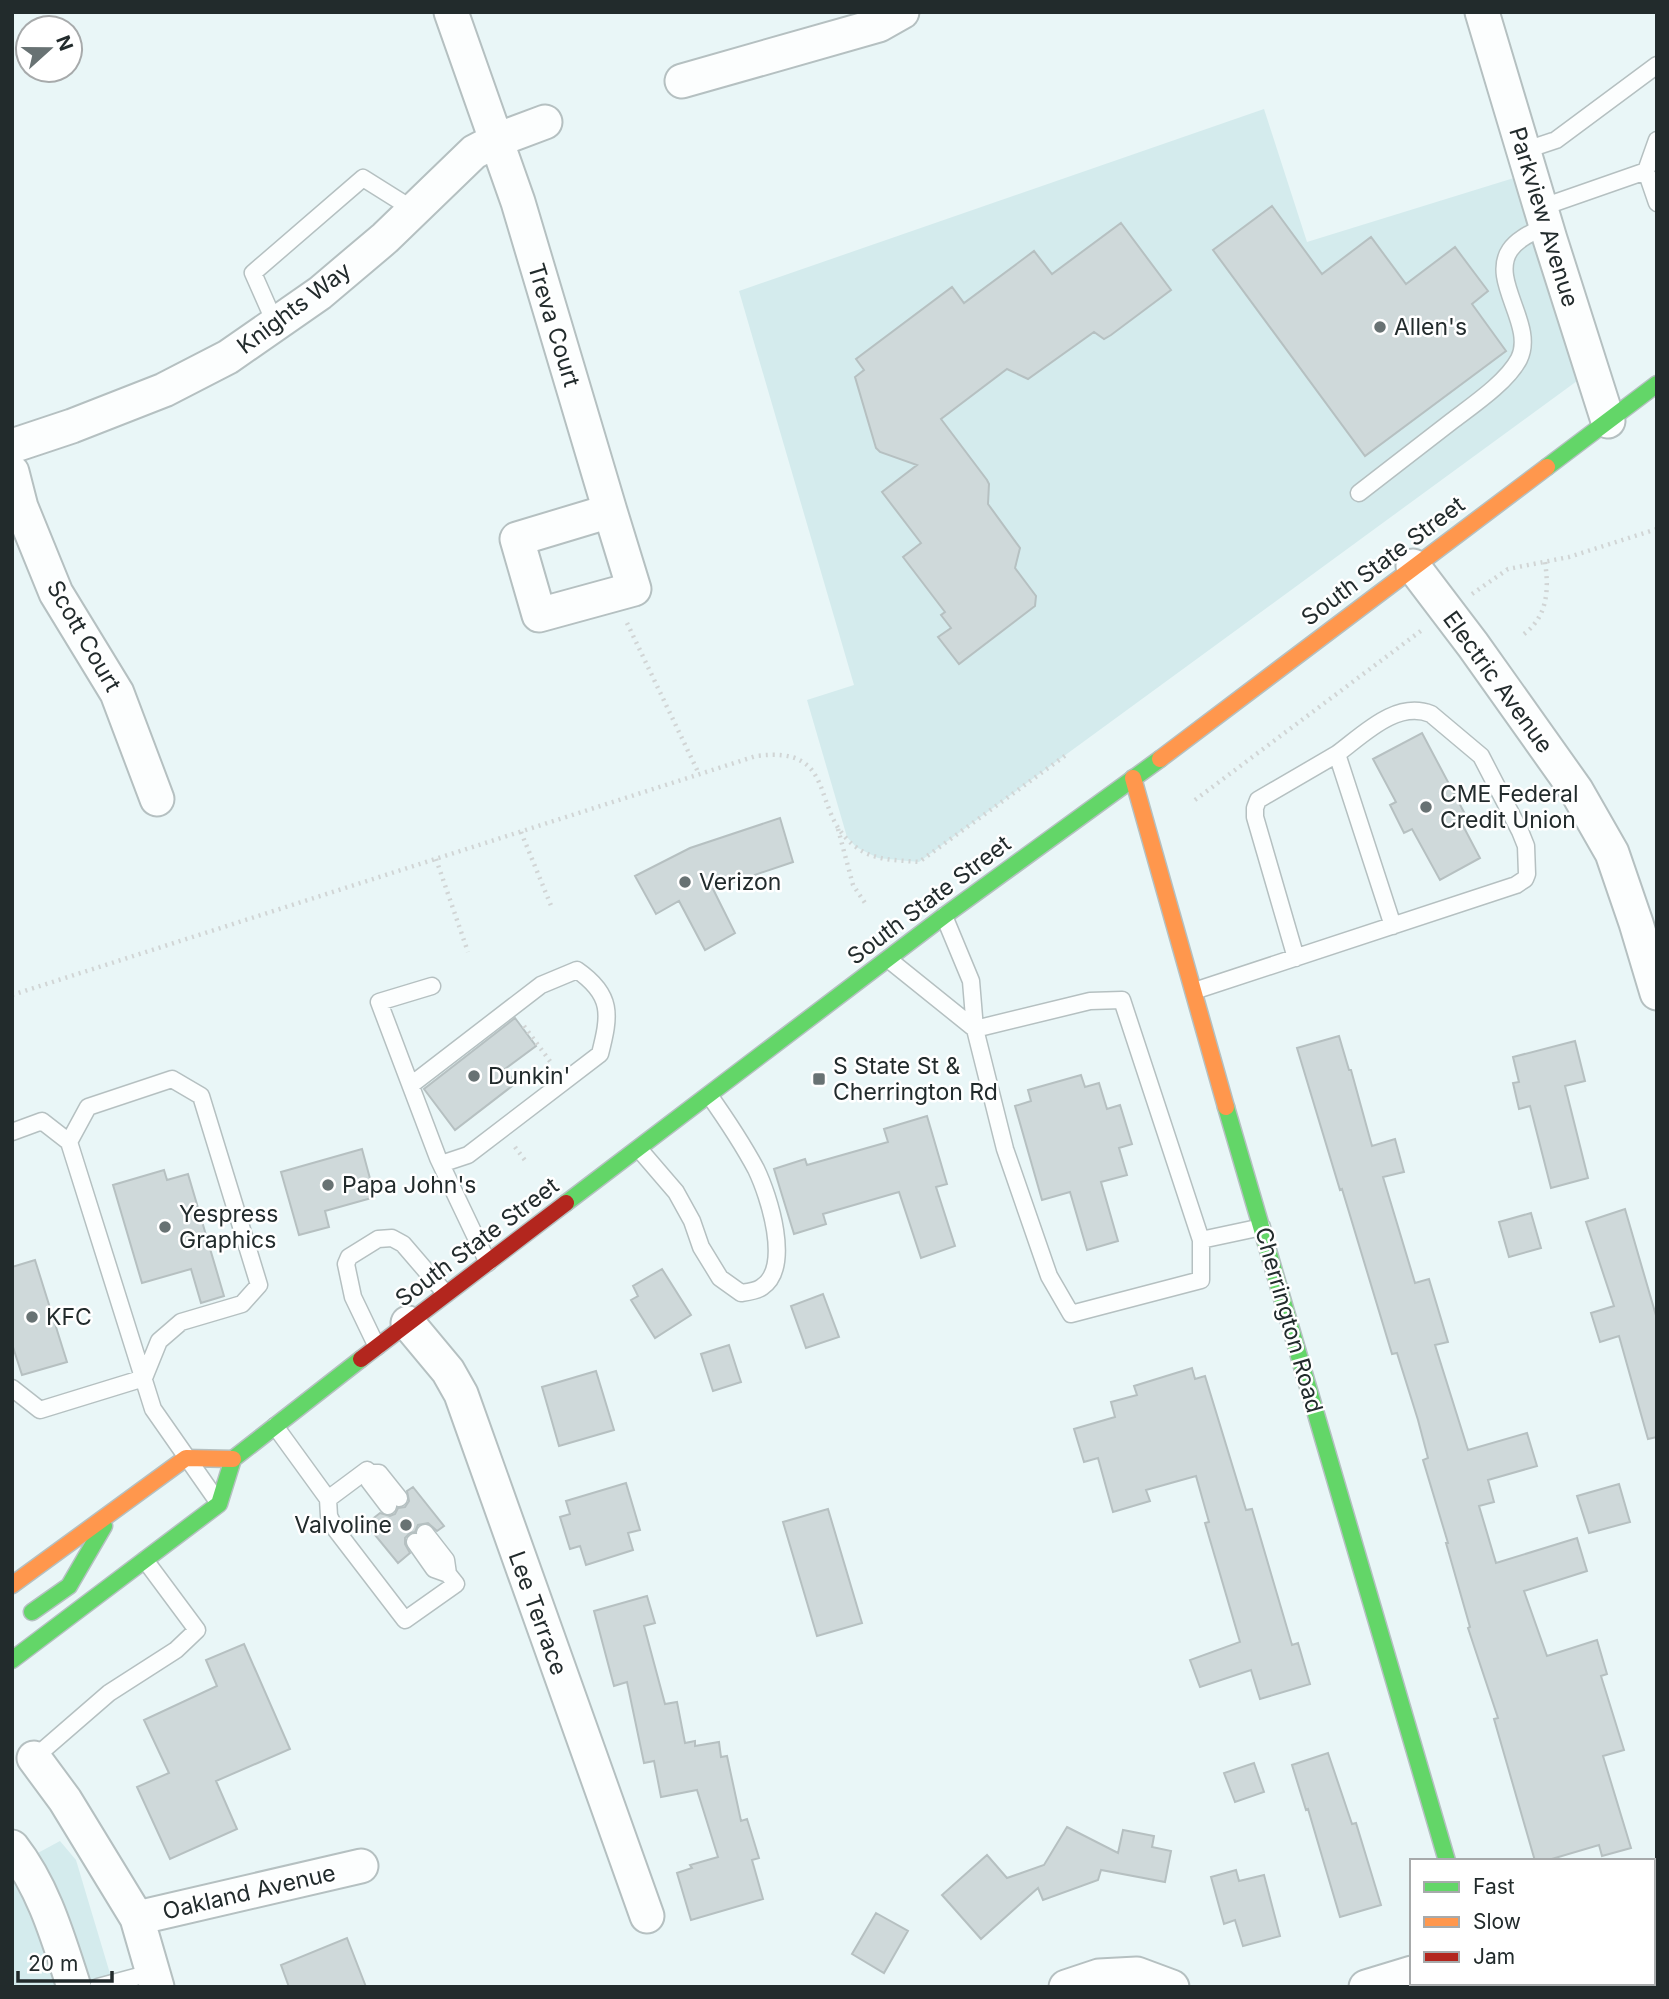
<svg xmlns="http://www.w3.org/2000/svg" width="1669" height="1999" font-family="Inter,sans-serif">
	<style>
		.built { fill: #d4ebed }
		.building { fill: #cfd9da; stroke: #b6c0c1; stroke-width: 2 }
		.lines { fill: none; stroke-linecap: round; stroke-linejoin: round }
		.lane-casing { stroke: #b5c0c1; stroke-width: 19 }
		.street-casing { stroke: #b5c0c1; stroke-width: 37 }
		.fast-casing { stroke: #b5c0c1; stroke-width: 19 }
		.slow-casing { stroke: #b5c0c1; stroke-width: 19 }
		.jam-casing { stroke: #b5c0c1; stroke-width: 19 }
		.path { stroke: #d1d5d5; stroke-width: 4.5; stroke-dasharray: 2 5; stroke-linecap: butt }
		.lane { stroke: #fcfefe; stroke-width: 16 }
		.street { stroke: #fcfefe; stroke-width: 33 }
		.fast { stroke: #63d668; stroke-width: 16 }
		.slow { stroke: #ff974d; stroke-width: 16 }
		.jam { stroke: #b3261e; stroke-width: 16 }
		.poi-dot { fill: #687273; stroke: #fff; stroke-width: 2.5 }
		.labels { text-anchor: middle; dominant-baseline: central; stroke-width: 5; stroke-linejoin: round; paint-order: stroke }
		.street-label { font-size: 23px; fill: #222b2c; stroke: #fff }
		.poi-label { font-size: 23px; fill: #222b2c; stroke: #fff; text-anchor: start }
	</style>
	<rect width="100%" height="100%" fill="#e9f6f7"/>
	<path class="built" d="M 1264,109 L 1307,242 L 1530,173 L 1592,370 L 919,862 L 878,858 L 856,847 L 847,837 L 807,700 L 854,685 L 739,291 Z
		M 60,1841 L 76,1860 L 114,1987 L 12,1987 L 12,1867 Z"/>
	<path class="building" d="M 1272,206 L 1322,274 L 1371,237 L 1406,284 L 1455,247 L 1488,291 L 1472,304 L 1506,351 L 1365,456 L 1213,250 Z
		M 1121,223 L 1171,290 L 1111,335 L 1104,339 L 1094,332 L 1028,379 L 1007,369 L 941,419 L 987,480 L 989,484 L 988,504 L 1020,548 L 1015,568 L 1036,596 L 1035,606 L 959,664 L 938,637 L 951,628 L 941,615 L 945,612 L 903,557 L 921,543 L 882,492 L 917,465 L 880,452 L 876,448 L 855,377 L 864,370 L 856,359 L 952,287 L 964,303 L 1034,251 L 1052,274 Z
		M 1422,733 L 1466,816 L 1460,820 L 1480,858 L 1440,880 L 1412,829 L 1404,833 L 1390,805 L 1396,802 L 1373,759 Z
		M 780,818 L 793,862 L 713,889 L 735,933 L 705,950 L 679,901 L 656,914 L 635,876 L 690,848 Z
		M 515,1018 L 536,1046 L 505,1069 L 516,1083 L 455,1130 L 424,1089 Z
		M 1339,1036 L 1349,1070 L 1351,1070 L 1372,1146 L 1395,1139 L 1404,1172 L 1383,1177 L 1415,1283 L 1429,1279 L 1448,1342 L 1435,1345 L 1468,1450 L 1527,1433 L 1537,1466 L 1488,1480 L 1494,1502 L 1479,1506 L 1496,1563 L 1577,1538 L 1587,1571 L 1524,1591 L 1547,1656 L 1597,1640 L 1607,1674 L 1601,1676 L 1624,1750 L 1603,1756 L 1631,1848 L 1602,1856 L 1599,1845 L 1545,1861 L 1535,1861 L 1494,1719 L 1498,1718 L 1468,1628 L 1470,1627 L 1446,1543 L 1448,1543 L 1423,1460 L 1428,1458 L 1418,1420 L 1397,1353 L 1392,1354 L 1342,1189 L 1340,1190 L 1297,1048 Z
		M 1575,1041 L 1585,1081 L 1565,1086 L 1588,1178 L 1551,1188 L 1530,1106 L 1519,1109 L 1513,1083 L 1519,1082 L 1513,1057 Z
		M 1081,1075 L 1085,1087 L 1099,1083 L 1107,1109 L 1120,1105 L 1132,1144 L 1119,1148 L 1127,1175 L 1101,1182 L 1118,1241 L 1087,1250 L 1070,1192 L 1042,1200 L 1015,1106 L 1031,1101 L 1028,1090 Z
		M 927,1116 L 947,1184 L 936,1187 L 955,1246 L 921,1258 L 899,1192 L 823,1214 L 826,1224 L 794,1234 L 774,1169 L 805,1159 L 807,1165 L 888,1142 L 884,1129 Z
		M 362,1149 L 375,1197 L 325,1211 L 329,1227 L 299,1235 L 281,1172 Z
		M 164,1170 L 167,1180 L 188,1174 L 224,1296 L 201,1303 L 191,1269 L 142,1283 L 113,1185 Z
		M 1625,1209 L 1657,1319 L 1657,1437 L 1648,1439 L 1619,1336 L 1600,1342 L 1591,1313 L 1614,1306 L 1586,1222 Z
		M 1531,1213 L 1541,1248 L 1509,1257 L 1499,1222 Z
		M 35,1260 L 67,1362 L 22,1375 L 12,1344 L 12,1267 Z
		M 662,1269 L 691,1315 L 655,1338 L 631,1300 L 638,1296 L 633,1286 Z
		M 823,1294 L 839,1337 L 806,1348 L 791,1306 Z
		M 729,1345 L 741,1382 L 713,1391 L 701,1354 Z
		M 1192,1368 L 1195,1379 L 1205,1376 L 1246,1510 L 1252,1509 L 1292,1645 L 1298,1643 L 1310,1684 L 1260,1699 L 1251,1670 L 1200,1687 L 1190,1660 L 1240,1642 L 1205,1523 L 1209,1522 L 1196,1476 L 1146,1490 L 1150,1501 L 1113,1512 L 1098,1458 L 1084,1462 L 1074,1429 L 1115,1417 L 1111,1402 L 1137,1395 L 1134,1386 Z
		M 596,1371 L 614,1430 L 559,1446 L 542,1387 Z
		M 626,1483 L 640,1530 L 628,1533 L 633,1550 L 586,1565 L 580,1546 L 570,1549 L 560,1517 L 570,1514 L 566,1501 Z
		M 1619,1484 L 1630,1522 L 1589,1533 L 1577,1496 Z
		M 413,1487 L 444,1526 L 437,1531 L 428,1523 L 418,1525 L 415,1532 L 410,1533 L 405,1538 L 405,1544 L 410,1553 L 398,1563 L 366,1524 L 380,1513 L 390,1516 L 395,1514 L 398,1508 L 405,1507 L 409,1501 L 407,1491 Z
		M 828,1509 L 862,1623 L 817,1636 L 783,1522 Z
		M 647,1596 L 655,1623 L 644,1626 L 665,1704 L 677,1702 L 685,1743 L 695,1741 L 695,1746 L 719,1742 L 721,1757 L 727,1756 L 741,1821 L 747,1819 L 759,1858 L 752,1860 L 763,1899 L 691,1920 L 677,1873 L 692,1868 L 690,1865 L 718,1857 L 697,1790 L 661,1797 L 654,1761 L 644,1763 L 627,1682 L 614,1686 L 594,1611 Z
		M 244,1644 L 290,1749 L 216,1781 L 237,1829 L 170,1859 L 137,1787 L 169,1773 L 144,1720 L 217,1686 L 206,1660 Z
		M 1328,1753 L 1352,1824 L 1356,1823 L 1381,1905 L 1340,1917 L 1308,1809 L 1306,1810 L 1292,1765 Z
		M 1254,1763 L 1264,1792 L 1235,1802 L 1224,1773 Z
		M 1067,1827 L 1118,1853 L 1123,1830 L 1154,1836 L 1152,1847 L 1171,1851 L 1165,1882 L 1101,1870 L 1098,1880 L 1043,1900 L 1038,1888 L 981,1939 L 942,1895 L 987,1855 L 1007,1878 L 1044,1865 Z
		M 1236,1870 L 1239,1881 L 1264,1875 L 1280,1936 L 1243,1946 L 1235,1920 L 1224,1924 L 1211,1877 Z
		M 876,1913 L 908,1931 L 884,1973 L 852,1954 Z
		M 347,1938 L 366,1987 L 289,1987 L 281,1965 Z"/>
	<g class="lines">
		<g class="lane-casing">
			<path id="lane" d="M 1523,151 L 1556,140 L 1657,65
				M 1646,171 L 1657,140
				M 1540,208 L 1646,171 L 1657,203
				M 276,325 L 253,273 L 363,178 L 414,210
				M 1359,493 C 1390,469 1421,445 1452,421 C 1473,405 1507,382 1519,359 C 1536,325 1489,281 1510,250 C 1518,238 1534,232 1545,226
				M 1296,958 L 1255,817 L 1255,808 L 1258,800 L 1337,754 L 1393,926
				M 888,959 L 975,1029 L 971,981 L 944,916
				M 432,986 L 379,1002 L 438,1158 L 488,1263
				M 1194,991 L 1516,885 L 1525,879 L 1527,874 L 1526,846 L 1520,831 L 1481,756 L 1431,714 C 1396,700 1363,735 1337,754
				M 1122,1000 L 1201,1240 L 1201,1280 L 1071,1314 L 1049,1276 L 1005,1149 L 975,1029 L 1090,1001 Z
				M 411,1085 L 541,985 L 577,970 C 613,995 610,1015 600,1054 L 468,1155 L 441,1164
				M 12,1132 L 42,1121 L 69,1142 L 153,1409 L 218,1502
				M 639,1149 L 676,1192 L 692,1221 L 701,1247 L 720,1278 L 741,1293 C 748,1292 757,1291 762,1287 C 792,1267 769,1196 756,1169 C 742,1143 726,1119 709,1095
				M 1201,1240 L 1262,1227
				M 377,1347 L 353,1297 L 346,1264 L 349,1257 L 378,1239 L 392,1238 L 403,1244 L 446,1294
				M 12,1388 L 40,1410 L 144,1378 L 159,1341 L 181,1322 L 242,1304 L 259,1285 L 201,1096 L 172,1079 L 88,1107 L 69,1142
				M 275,1426 L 328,1499 L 329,1516 L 336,1530 L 405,1620 L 456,1584 L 448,1574 L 446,1560 L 425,1533
				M 370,1473 L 369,1481 L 388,1506
				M 328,1499 L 367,1470 L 370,1473 L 379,1473 L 399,1498
				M 415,1542 L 434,1569 L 448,1574
				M 34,1758 L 109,1693 L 176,1650 L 197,1630 L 145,1560
				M 98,1987 L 154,1972"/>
		</g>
		<g class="street-casing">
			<path id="street" d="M 451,12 L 518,202 L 610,511
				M 1482,12 L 1550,239 L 1608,421
				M 682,81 L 879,25 L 902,12
				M 12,446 L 72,426 L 164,390 L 228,357 L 320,293 L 385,238 L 474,152 L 497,140 L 545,122
				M 12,472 L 21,507 L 56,593 L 117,693 L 157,799
				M 610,511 L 634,589 L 539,615 L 517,539 Z
				M 1413,566 L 1473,645 L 1576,790 L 1612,853 L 1636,923 L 1657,993
				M 408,1323 L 448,1371 L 461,1394 L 647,1916
				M 34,1758 L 65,1800 L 137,1918 L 157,1987
				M 12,1847 C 44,1888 58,1938 74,1987
				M 137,1918 L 361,1866
				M 1484,1983 L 1486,1987
				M 1066,1987 L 1099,1976 L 1137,1974 L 1172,1987
				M 1366,1987 L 1412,1973"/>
		</g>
		<g class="fast-casing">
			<path id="fast" d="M 1547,467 L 1657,384
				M 1226,1107 L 1447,1861
				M 566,1203 L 944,916 L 1160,759
				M 32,1612 L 69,1586 L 104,1526
				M 12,1660 L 219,1504 L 233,1459 L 361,1359"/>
		</g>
		<g class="slow-casing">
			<path id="slow" d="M 1160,759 L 1547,467
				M 1133,778 L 1226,1107
				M 12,1585 L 186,1458 L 233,1459"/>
		</g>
		<g class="jam-casing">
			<path id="jam" d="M 361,1359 L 566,1203"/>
		</g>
		<path class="path" d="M 1472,594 L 1508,569 L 1569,557 L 1657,529
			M 627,623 L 699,774
			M 1524,634 C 1548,616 1549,589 1545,562
			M 1195,800 L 1422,630
			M 838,829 L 853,885 L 865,903
			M 521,832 L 552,908
			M 436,859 L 468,952
			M 12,995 L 756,756 C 841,745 808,812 856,847 C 874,861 897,860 919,862 L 1066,755
			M 524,1026 L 552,1064
			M 515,1147 L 527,1163"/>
		<use href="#lane" class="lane"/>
		<use href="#street" class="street"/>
		<use href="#fast" class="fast"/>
		<use href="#slow" class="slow"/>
		<use href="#jam" class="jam"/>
	</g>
	<g class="poi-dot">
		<circle cx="1380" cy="327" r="7"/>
		<circle cx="1426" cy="807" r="7"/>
		<circle cx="685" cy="882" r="7"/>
		<circle cx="474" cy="1076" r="7"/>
		<rect x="812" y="1072" width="14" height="14" rx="3.5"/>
		<circle cx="328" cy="1185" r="7"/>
		<circle cx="165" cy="1227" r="7"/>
		<circle cx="32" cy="1317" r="7"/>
		<circle cx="406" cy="1525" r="7"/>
	</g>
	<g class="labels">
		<g class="street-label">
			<text transform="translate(1544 217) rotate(73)">Parkview Avenue</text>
			<text transform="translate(294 308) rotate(-37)">Knights Way</text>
			<text transform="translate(554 325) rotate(73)">Treva Court</text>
			<text transform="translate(1383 561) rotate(-37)">South State Street</text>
			<text transform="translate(84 636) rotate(60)">Scott Court</text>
			<text transform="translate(1498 682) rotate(54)">Electric Avenue</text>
			<text transform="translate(929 900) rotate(-37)">South State Street</text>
			<text transform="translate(477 1242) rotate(-37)">South State Street</text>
			<text transform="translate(1289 1320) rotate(74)">Cherrington Road</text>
			<text transform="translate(538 1613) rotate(70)">Lee Terrace</text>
			<text transform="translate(249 1892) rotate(-13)">Oakland Avenue</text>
		</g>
		<g class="poi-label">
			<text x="1394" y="327">Allen's</text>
			<text x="1440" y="794">CME Federal<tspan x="1440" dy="26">Credit Union</tspan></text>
			<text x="699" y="882">Verizon</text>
			<text x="833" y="1066">S State St &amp;<tspan x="833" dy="26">Cherrington Rd</tspan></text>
			<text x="488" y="1076">Dunkin'</text>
			<text x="342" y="1185">Papa John's</text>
			<text x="179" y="1214">Yespress<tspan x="179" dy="26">Graphics</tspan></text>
			<text x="46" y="1317">KFC</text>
			<text x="392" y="1525" text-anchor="end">Valvoline</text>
		</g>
	</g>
	<rect width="1669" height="1999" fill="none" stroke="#222b2c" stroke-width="28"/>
	<rect x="1410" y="1859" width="245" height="126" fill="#ffffff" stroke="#a7aaab" stroke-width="2"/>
	<rect x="1424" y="1882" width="35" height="10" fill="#63d668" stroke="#a7aaab" stroke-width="2"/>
	<text x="1473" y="1894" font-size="21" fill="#222b2c">Fast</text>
	<rect x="1424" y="1917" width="35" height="10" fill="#ff974d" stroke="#a7aaab" stroke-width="2"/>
	<text x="1473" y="1929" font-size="21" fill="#222b2c">Slow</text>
	<rect x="1424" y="1952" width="35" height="10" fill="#b3261e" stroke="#a7aaab" stroke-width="2"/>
	<text x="1473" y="1964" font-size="21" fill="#222b2c">Jam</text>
	<g transform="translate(49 49) rotate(69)"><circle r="33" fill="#ffffff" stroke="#a7aaab" stroke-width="2"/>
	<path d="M0-5L12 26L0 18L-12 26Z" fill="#687273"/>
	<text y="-10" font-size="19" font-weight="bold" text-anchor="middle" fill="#222b2c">N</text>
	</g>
	<path d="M18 1971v10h94v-10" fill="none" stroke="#222b2c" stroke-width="3.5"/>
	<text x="28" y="1971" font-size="21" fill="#222b2c" stroke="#ffffff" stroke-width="5" paint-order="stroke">20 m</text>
</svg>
